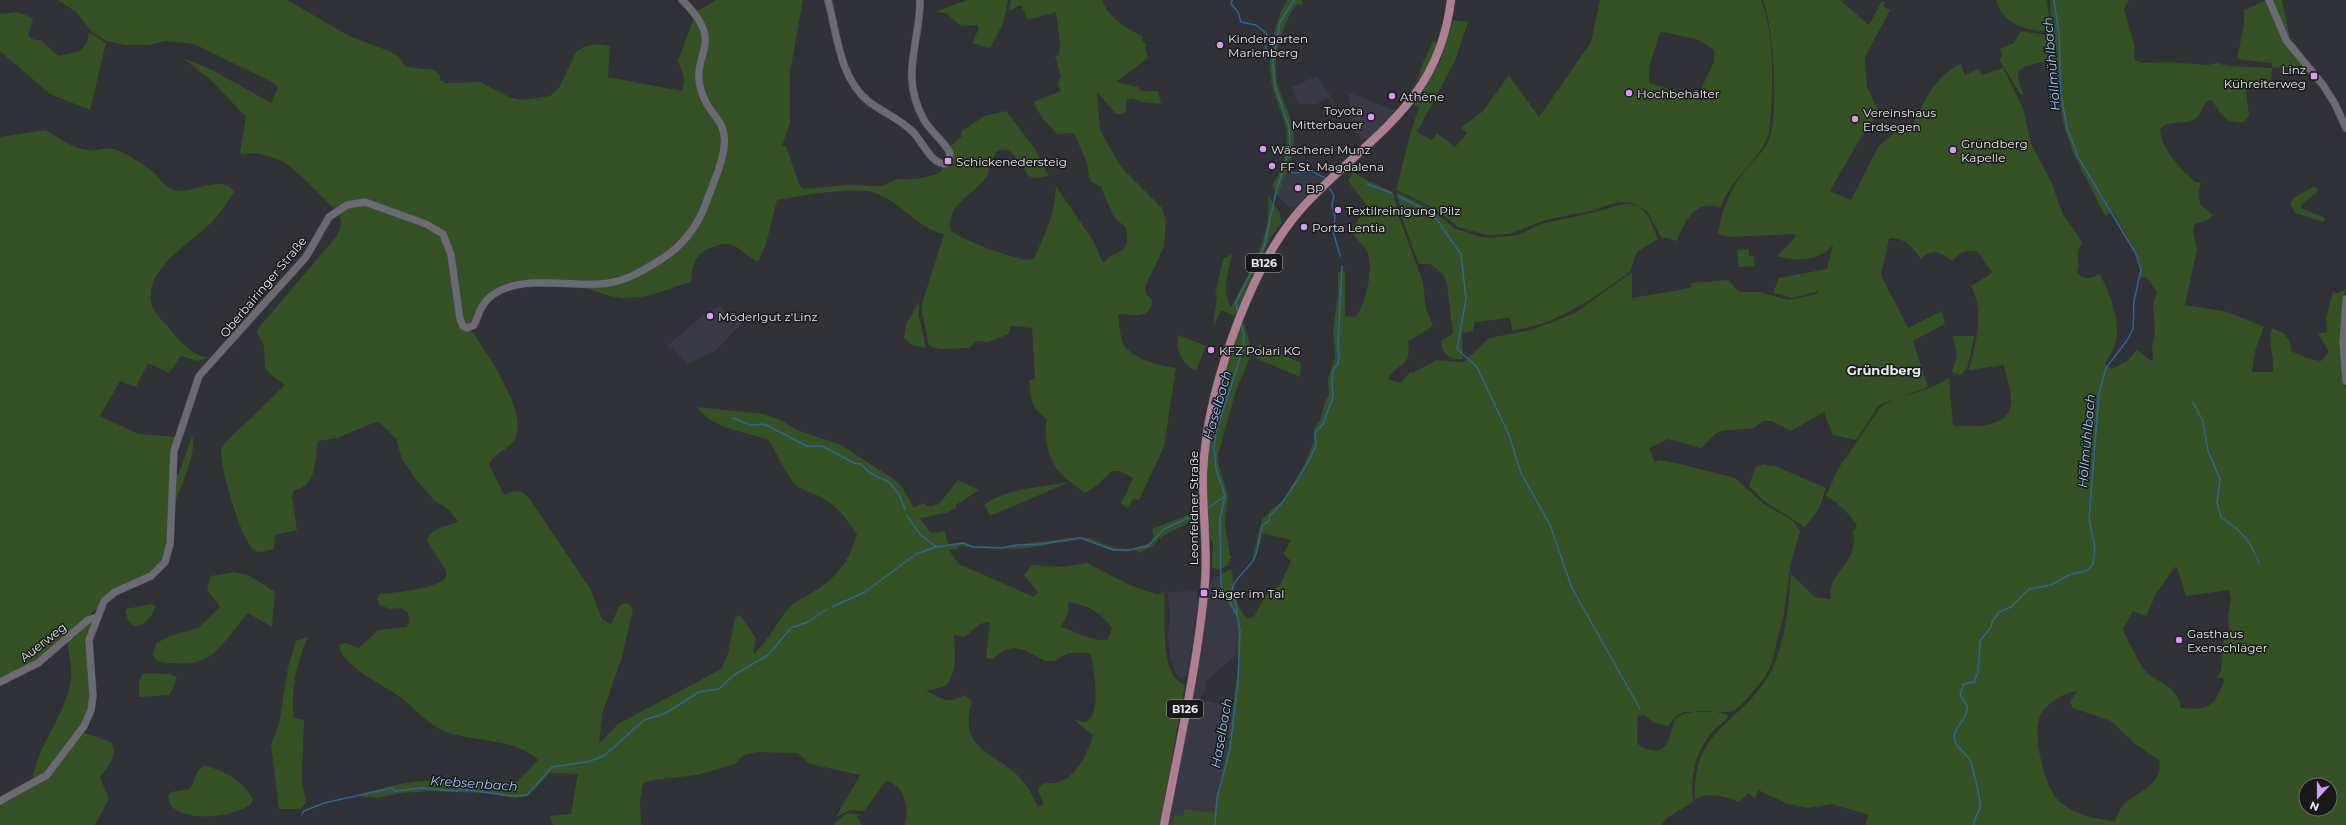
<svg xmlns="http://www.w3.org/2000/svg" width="2346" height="825" font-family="Montserrat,sans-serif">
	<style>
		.built { fill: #3a3946 }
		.green { fill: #345223; fill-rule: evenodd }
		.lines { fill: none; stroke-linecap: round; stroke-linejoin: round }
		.stream { stroke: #30639b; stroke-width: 1.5 }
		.secondary-casing { stroke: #4f4f55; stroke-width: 8 }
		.primary-casing { stroke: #4f4f55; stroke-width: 9 }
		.secondary { stroke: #6c6b74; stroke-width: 7 }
		.primary { stroke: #af7e92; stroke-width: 8 }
		.poi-dot { fill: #dc99f4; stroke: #19191c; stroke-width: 1.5 }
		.labels { text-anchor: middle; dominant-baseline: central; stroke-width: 3; stroke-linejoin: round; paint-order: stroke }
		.shield { fill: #19191c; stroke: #ababaf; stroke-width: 1 }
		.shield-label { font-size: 11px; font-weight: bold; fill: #eaeaee }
		.poi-label { font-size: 12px; fill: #eaeaee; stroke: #19191c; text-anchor: start }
		.street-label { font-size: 12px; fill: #eaeaee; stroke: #19191c }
		.water-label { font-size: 13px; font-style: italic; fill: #9ec8f8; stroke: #19191c }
		.neighbourhood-label { font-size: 13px; font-weight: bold; fill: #eaeaee; stroke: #19191c }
	</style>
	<rect width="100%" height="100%" fill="#313138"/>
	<path class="built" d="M 1317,76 L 1335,103 L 1333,104 L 1328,98 L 1320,101 L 1318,104 L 1298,104 L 1291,87 Z
		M 1349,93 L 1398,111 L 1370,138 L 1361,139 L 1354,130 L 1349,115 Z
		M 1286,174 L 1315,175 L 1324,179 L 1295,207 L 1290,208 L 1278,196 Z
		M 720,306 L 726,314 L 732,317 L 747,318 L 714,352 L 687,364 L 672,347 L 670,349 L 667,346 L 704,314 Z
		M 1220,575 L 1221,593 L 1236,617 L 1237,624 L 1236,655 L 1205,682 L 1207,686 L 1200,699 L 1233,708 L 1226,762 L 1214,814 L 1184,809 L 1183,816 L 1173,818 L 1171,825 L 1166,825 L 1208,587 L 1213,579 Z
		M 1197,591 L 1198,602 L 1187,676 L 1181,679 L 1176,674 L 1170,657 L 1168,637 L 1170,613 L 1167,592 Z"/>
	<path class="green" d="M 58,0 L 287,0 L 349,36 L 389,51 L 398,56 L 406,67 L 434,70 L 440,75 L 440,80 L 446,83 L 480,82 L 511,98 L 522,100 L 550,96 L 559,88 L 576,52 C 585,44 599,43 610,46 L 608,77 L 681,91 C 687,81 682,71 678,61 L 696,12 L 716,0 L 803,0 L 790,72 L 790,122 L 782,146 L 786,146 L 799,184 L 804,189 L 847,185 L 882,186 L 897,179 L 916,179 L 938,174 L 953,158 L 953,152 L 949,147 L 962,136 L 961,132 L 984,116 L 1006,111 L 1035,149 L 1049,176 L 1035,178 L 1028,176 C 1022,167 1014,146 1000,150 C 992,152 991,167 988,174 C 977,194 946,202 951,231 C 961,239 1023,264 1033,259 C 1046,235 1055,213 1056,186 L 1094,242 L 1103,263 L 1109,257 L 1123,250 L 1127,242 L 1127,234 L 1125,227 L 1114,217 L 1101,187 L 1092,182 L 1089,177 L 1087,163 L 1074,133 L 1057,134 L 1042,118 L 1033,102 L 1061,91 L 1058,83 L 1061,76 L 1055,56 L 1059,55 L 1060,43 L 1056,12 L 1028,20 L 1021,5 L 1009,11 L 1011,0 L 1102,0 C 1110,20 1126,27 1143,37 L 1142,40 L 1147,46 L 1145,46 L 1148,58 L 1116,82 L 1138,87 L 1141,91 L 1158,91 L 1161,104 L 1143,102 L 1131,98 L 1127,100 L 1126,112 L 1122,114 L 1116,114 L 1097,92 L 1100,130 L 1121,167 L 1162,208 L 1166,220 L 1164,247 L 1145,287 L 1146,293 L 1152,300 C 1151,321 1132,314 1118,314 C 1120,324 1119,334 1123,343 C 1129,358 1161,366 1176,368 L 1164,447 L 1139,500 L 1133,499 L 1128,508 L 1121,504 L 1133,478 L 1119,471 L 1112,471 L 1096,486 L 1085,493 L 1070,482 L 990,516 L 984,505 C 1005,488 1043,487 1070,482 C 1050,467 1042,443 1047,419 C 1030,406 1031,401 1029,380 L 1035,379 L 1032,328 L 1011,326 L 1009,334 L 988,342 L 976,341 L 969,348 L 940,349 L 929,346 L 921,307 L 944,234 C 917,228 900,201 875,193 C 855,186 799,196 777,200 L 766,244 L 758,262 C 749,258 738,246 732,245 C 727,243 721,244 716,246 C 697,251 692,263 691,282 C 673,287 651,297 632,298 C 605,300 586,284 561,282 C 543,280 516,288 497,290 L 474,321 L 466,325 L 457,304 L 468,331 L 472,331 C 487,354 529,413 515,439 C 509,450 495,452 489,464 L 504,495 C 515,491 520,488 529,498 L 591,590 L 602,619 L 611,624 L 620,605 L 626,603 L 630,605 L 633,610 L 622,657 L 603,711 L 599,744 L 618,724 L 721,669 L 728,654 L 735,617 L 740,615 L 756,638 L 753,654 C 770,640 775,624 788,609 C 796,600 804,598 813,592 C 836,579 850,560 857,535 C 848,521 837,505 821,497 C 812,493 804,491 796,485 C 787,477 776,452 769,440 C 744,431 714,430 697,407 L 763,414 L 781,420 L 797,430 L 841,445 L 892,478 L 901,485 L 914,508 L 923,503 L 930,507 L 939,504 L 958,480 L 979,490 L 956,505 L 956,508 L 946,513 L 920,518 L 931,533 L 945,531 L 948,544 L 962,542 L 973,546 L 1002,547 L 1076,537 L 1089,538 L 1115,548 L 1129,549 L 1132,551 C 1112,555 1097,539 1078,539 C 1066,539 1049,545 1036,547 C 1010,550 985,548 959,546 L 957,549 L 949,550 L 959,564 L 1034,597 L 1038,592 L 1024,575 L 1032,565 L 1063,567 L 1087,563 L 1130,585 L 1158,595 L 1164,591 C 1167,616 1157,674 1185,685 L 1160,825 L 905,825 C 909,808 906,786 886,781 L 864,811 L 850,810 L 836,817 L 860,775 L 810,764 L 797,753 L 757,752 L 744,755 L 735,764 L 697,775 L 653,780 L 643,783 L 640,800 L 641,825 L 553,825 L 550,816 L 571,814 L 578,774 L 550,773 L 528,796 L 517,798 L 483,793 L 430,791 L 403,793 L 376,798 L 360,796 C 364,791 370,792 376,790 C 421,776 471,779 517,782 L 538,760 C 515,738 475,742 446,732 C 428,725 415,708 400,697 C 381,684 360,675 345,658 C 341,655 340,649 339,645 L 345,643 L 359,648 L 378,630 L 407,627 L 409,620 L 408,613 L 401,608 L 390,609 L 379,605 L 377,599 L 380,594 C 399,592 431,590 446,578 L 446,571 L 427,541 C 431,526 446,528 458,521 L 448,509 L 435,501 L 417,481 L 402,459 L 396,439 L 379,422 L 371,424 L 337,438 L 318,441 C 315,459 317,487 294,490 L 292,497 L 297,530 L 275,535 L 274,549 C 267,551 260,554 254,550 C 241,541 221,469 221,452 C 221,448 224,445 227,441 L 285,385 L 271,375 L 265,368 L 264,346 L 256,331 L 336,237 C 339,231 343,224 340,217 C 338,211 291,165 284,162 C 275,158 260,153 251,153 C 246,153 246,156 240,153 L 246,117 L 213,82 L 183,58 L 212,70 L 271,103 L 278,87 L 274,83 L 194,44 L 166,41 L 149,45 L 126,45 L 106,41 L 92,32 L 76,12 ZM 1068,602 C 1089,606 1098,610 1112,628 L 1108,639 C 1097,644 1073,630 1061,627 L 1069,611 ZM 990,622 L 986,658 L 992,659 L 1005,650 L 1014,648 L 1024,650 L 1045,661 L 1054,661 L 1069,653 L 1090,653 C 1094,664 1103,720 1084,722 C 1082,722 1078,720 1075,720 L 1093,736 C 1085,758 1073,787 1044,783 L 1039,787 L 1038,791 L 1044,804 L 1038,807 C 1032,795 1028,785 1018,776 C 990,749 958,749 972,701 L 964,695 C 949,705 941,698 926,691 L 946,686 C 958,670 955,653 954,635 L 965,637 L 980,624 Z
		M 967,0 L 1008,0 L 1003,24 L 990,48 L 972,43 L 979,28 L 977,25 L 961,26 L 946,13 L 935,12 Z
		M 1287,0 L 1302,0 L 1303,5 L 1297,4 C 1281,25 1270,62 1279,88 C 1285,106 1294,121 1294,140 C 1294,159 1284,178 1278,196 L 1272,186 C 1283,169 1290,143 1285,124 C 1281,109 1273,95 1271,80 C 1267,55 1274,22 1287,0 Z
		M 1600,0 L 1761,0 C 1776,37 1773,93 1769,133 C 1762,159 1731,177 1721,207 C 1695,200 1685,220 1677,241 L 1661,237 L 1647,211 L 1630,202 L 1617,202 L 1595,210 L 1545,220 L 1509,234 L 1487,235 L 1458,227 L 1434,208 L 1396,190 L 1412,128 L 1419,108 L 1414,104 L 1440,61 L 1453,20 L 1468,22 L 1455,61 L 1417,132 L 1432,140 L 1437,133 L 1455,147 L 1467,133 L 1461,128 L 1483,111 L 1509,75 L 1539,117 L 1591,42 ZM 1664,32 L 1699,40 L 1714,50 L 1714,62 L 1697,97 L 1649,83 L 1650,64 L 1660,33 Z
		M 1763,0 L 1840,0 L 1869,25 L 1882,1 L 1885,3 L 1883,6 L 1890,10 L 1865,57 L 1867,87 L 1879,112 L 1860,139 L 1830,191 L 1851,200 L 1878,147 L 1903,125 L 1910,130 C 1923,105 1934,75 1961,64 L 1965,75 L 1978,69 L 1982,75 L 2003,68 L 2023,108 L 2031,143 L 2052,184 L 2063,214 L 2083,243 C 2074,251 2081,261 2077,272 C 2084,281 2091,278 2100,274 C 2110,295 2123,324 2114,347 C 2112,353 2108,358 2105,364 L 2112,369 L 2126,362 L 2137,350 L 2150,360 L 2153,360 L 2152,346 L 2155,334 L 2153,305 L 2157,292 L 2146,277 L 2140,277 C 2144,257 2122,230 2113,212 L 2106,215 L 2104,214 L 2074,155 L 2064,126 L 2054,74 L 2050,0 L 2129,0 L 2124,9 L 2135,47 L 2134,60 L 2144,63 L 2169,62 L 2207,65 L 2218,63 L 2227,66 L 2272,68 L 2272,63 L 2237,59 L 2244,24 L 2244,10 L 2267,0 L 2284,42 L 2305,66 L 2272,68 L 2271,83 L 2250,88 L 2246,92 L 2249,115 L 2244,122 C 2228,125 2220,115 2213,101 L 2210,100 C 2202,103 2203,113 2196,118 C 2186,126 2169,119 2160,129 C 2161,149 2182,171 2197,183 L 2201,182 L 2199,190 L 2200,204 L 2213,215 L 2210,219 L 2195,224 L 2193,230 L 2197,250 L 2185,305 L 2228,312 L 2264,327 L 2255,351 L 2252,372 L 2273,372 C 2275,356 2267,344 2272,328 L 2283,333 L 2290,341 L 2291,351 L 2309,359 L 2321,361 L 2329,352 L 2318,334 L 2327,332 L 2326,318 L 2333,292 L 2338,293 L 2346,289 L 2343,301 L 2343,378 L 2346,390 L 2346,825 L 1865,825 L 1869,815 L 1832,804 L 1807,808 L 1788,804 L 1758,790 L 1755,798 L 1748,793 L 1739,802 C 1724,796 1710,792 1695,799 C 1691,728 1742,724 1770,673 C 1785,645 1789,606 1791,574 L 1815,597 L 1831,599 C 1826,571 1859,566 1853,531 L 1857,526 C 1849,513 1839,504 1826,496 L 1838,469 L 1880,408 C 1898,393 1928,394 1949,377 L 1953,426 C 1972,426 2007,430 2011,404 C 2013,396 2005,374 2004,365 L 1969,370 C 1976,343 1985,312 1971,286 L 1992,273 L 1977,251 C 1964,250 1959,254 1952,261 C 1940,252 1932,247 1921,259 C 1913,248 1904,236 1889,239 L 1881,275 L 1908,328 L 1942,311 L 1945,324 L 1913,341 L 1928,387 L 1879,405 L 1856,440 L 1833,435 L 1824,412 L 1791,431 L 1772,421 L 1763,421 L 1754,428 L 1722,431 L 1715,434 L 1701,448 L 1668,439 L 1649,448 L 1655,462 L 1660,460 L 1676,463 L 1735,478 L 1764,504 L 1792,520 L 1800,531 L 1791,563 L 1784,613 L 1772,662 L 1765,677 L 1746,700 L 1734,711 L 1730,712 L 1684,712 L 1675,717 L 1668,726 L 1654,723 L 1644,715 L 1638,716 L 1637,743 C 1641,747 1645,749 1651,750 C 1669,755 1671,731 1675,719 C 1687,709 1715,710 1728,715 C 1728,720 1720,724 1716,728 C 1697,747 1689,775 1693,802 L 1667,818 L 1661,825 L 1171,825 L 1174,815 L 1183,816 L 1184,809 L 1214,813 L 1228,748 L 1238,666 L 1237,624 L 1236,617 L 1221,593 L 1220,575 L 1231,569 C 1234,581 1235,611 1248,618 L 1254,617 L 1265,596 L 1280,585 L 1291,561 L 1283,554 L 1291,540 L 1263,533 L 1253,562 L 1252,559 L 1262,520 L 1273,508 L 1283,501 L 1304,465 L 1313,443 L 1314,429 L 1320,420 L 1325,402 L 1329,395 L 1328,379 L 1335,357 L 1333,329 L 1338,295 L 1338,272 L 1345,271 L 1345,316 L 1355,317 C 1366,307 1373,268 1368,254 C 1365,246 1356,238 1350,232 L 1367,206 L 1348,181 L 1353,172 L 1368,181 L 1393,192 L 1400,220 L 1423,282 L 1426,309 L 1433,326 L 1408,342 C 1412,369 1398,361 1388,379 L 1401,383 L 1410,372 L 1413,373 L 1436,360 L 1464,362 L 1489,338 L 1532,330 L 1575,313 L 1632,272 L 1632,298 L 1690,288 L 1692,283 L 1728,280 L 1739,292 L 1759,292 L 1788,300 L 1817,294 L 1818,291 L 1793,298 L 1773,293 L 1779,278 L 1827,269 L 1833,245 C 1820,261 1795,262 1777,256 L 1796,237 L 1794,234 L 1729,237 L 1718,234 C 1722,208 1731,188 1747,168 C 1754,160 1764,151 1768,142 C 1780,119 1773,24 1763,0 ZM 2175,567 L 2177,567 L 2186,596 L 2229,590 L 2231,599 L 2228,615 L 2229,630 L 2223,643 L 2221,670 L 2217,678 L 2223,678 L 2224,681 C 2214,707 2210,710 2181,708 C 2178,684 2155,683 2144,669 C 2141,666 2123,632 2123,629 L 2133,611 L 2146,616 L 2156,594 ZM 2077,691 L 2070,702 L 2073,708 L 2111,721 L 2135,744 L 2159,760 C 2164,786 2138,790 2123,805 C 2119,809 2117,815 2115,821 C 2097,820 2069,813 2056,798 C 2044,782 2032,735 2040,716 C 2043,708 2051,703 2057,699 C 2063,695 2071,691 2077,691 ZM 2306,785 L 2330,785 L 2330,809 L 2306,809 Z
		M 1996,0 L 2047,0 L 2050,27 L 2046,31 C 2024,30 2003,24 1996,0 Z
		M 2272,0 L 2282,0 L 2291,44 Z
		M 17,12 L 33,18 L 28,36 L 32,39 L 42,41 L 58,56 L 80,51 L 87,43 L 89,32 L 106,43 L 90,110 L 50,94 L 0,51 L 0,14 Z
		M 2021,31 L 2051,36 L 2051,61 C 2026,66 2008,64 2024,94 L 2021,95 L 2000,61 L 2002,55 L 2000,49 L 2014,43 Z
		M 1433,41 L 1437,44 L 1426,69 L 1410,92 L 1420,74 L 1419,72 Z
		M 46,130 C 59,138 74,150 90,150 C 99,151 107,146 117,150 C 129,155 143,164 153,172 C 160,178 165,187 174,190 C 192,195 224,173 234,192 C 227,202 221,213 212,222 C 193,241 136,274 154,309 C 157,316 164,322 169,328 C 180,341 191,355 209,358 L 197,361 L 181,356 L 169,373 L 148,363 L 136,387 L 120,381 L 100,416 L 138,434 L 176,437 L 168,544 L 163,562 L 152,573 L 105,598 L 96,609 L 46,656 L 0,680 L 0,137 Z
		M 2314,186 L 2318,189 L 2317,192 L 2301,205 L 2301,208 L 2323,217 L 2325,219 L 2323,222 L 2295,213 L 2290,204 L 2294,198 Z
		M 1397,192 L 1433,210 L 1454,228 L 1477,236 L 1491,238 L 1518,235 L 1541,224 L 1596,212 L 1619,205 L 1630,204 L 1639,207 L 1647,214 L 1658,239 L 1637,252 L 1630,271 L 1626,275 C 1592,299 1555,326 1512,330 L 1510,318 L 1477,322 L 1475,321 L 1473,331 L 1462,333 L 1463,359 C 1450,360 1442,355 1441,341 L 1453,334 L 1447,284 L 1443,274 L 1430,264 L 1419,264 L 1402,218 Z
		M 1268,196 L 1280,213 L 1281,224 L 1271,237 L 1235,316 L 1221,310 L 1213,328 L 1217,295 L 1215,294 L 1223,259 L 1232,254 C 1229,271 1221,291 1231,307 C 1249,272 1272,238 1268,196 Z
		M 1749,249 L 1749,256 L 1754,256 L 1755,266 L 1739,267 L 1737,250 Z
		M 919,302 L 919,317 L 926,348 L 912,345 L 904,338 L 906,324 Z
		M 1243,319 L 1249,341 L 1250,357 L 1236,390 L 1218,455 L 1218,462 L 1228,496 L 1225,523 L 1230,556 L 1232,556 L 1227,566 L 1217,570 L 1212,567 L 1213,545 L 1210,537 C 1208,512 1206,486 1208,461 C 1211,411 1227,365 1243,319 Z
		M 1178,335 L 1206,346 L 1196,371 C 1181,363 1176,351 1178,335 Z
		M 1953,336 L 1974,336 L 1967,369 L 1960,375 L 1952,372 L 1957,356 Z
		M 1259,344 L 1301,363 L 1300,377 L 1255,358 Z
		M 192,436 C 198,451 179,492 173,508 L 173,479 L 179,473 Z
		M 1763,464 L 1772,467 L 1773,465 L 1826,488 L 1819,509 L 1805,527 L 1764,501 L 1749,486 L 1755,468 Z
		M 1200,510 L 1200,517 L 1161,537 L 1151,547 L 1139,553 L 1132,548 L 1150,543 L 1154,537 L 1152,529 Z
		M 234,572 L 250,576 L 275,592 L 272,627 L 248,613 C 237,625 218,654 203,660 C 191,665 169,664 157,661 L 153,655 L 156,643 L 173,635 L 198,628 L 220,607 L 207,590 L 211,576 Z
		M 152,604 L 156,606 C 153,615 145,627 134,626 C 129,621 125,617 126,609 Z
		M 90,622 L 92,624 L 90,706 L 79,731 L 111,742 C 119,756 107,766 100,778 L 109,799 L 95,825 L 0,825 L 0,804 L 32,787 C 33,748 67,716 71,678 C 72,666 69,653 67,641 Z
		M 308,637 C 297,662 290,690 294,718 L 304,720 L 302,781 L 306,803 L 301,809 L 279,809 L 271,745 L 279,724 L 288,667 L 296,641 Z
		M 147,673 L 169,674 L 177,677 L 170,695 L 139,697 L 139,682 L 142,675 Z
		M 205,766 C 224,770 244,782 253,799 L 251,804 C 233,819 168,825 168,795 L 171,792 L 190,789 C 196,781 194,769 205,766 Z
		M 847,813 L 861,815 L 857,816 L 862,825 L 833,825 Z"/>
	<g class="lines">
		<path class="stream" d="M 1232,0 L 1231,4 L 1238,12 L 1241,22 L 1256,25 L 1267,34 L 1265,59
			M 1286,165 L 1292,173 L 1313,172 L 1325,178
			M 1367,184 L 1392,193
			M 1330,189 L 1334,196 L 1332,205 L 1335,217 L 1333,231 L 1340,256
			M 1398,196 L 1432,213 L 1461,254 L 1466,299 L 1457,349 L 1477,367 L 1509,435 L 1521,473 L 1550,525 L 1572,588 L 1640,709
			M 1238,314 L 1236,302 L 1264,247 L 1276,192 L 1290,148 L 1289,127 L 1275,86 L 1273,61 L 1280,22 L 1294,0
			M 2193,402 L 2203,421 L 2208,451 L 2220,479 L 2217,503 L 2221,517 L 2237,529 L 2249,542 L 2259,562
			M 733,418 L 750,425 L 764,424 L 807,446 L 822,446 L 854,463 L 861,464 L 870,473 L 889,482 L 900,496 L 905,510
			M 1206,509 L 1224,497
			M 907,516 L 920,534 L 936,547
			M 832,607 L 865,592 L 916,554 L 936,547 L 963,543 L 973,547 L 1002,548 L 1016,545 L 1042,544 L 1081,538 L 1113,550 L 1130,550 L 1148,546 L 1164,529 L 1201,512
			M 1237,613 C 1238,605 1231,596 1232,589 C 1235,577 1248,570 1254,559 C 1259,549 1259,537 1262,526 L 1269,521 L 1270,515 C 1283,506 1310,461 1316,445 C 1317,441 1314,438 1315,433 L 1323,424 L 1333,397 L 1332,384 L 1333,370 L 1338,364 L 1339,358 L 1338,343 L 1342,266
			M 302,814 L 304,811 L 324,803 L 392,788 L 395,791 L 421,788 L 457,791 L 460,789 L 511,796 L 527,795 L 552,767 L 587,762 L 604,756 L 644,720 L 666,713 L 699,692 L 719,689 L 734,675 L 768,655 L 791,628 L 808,622 L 827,609
			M 1215,825 L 1217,798 L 1230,749 L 1238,682 L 1240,631 L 1237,615 L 1221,585 L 1220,519 L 1225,496 L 1216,469 L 1214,447 L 1216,432 L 1243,349 L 1244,335 L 1241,323
			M 1974,825 C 1974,818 1978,814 1980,808 C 1982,800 1973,771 1971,762 C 1968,753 1954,748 1954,737 C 1955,726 1969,717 1967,706 C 1965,702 1961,698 1960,693 L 1964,684 L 1974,682 L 1978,672 L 1980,641 L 1991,627 L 1992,622 L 1999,612 L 2011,607 L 2029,589 L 2051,585 L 2069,575 L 2088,570 L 2093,564 L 2095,548 L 2089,519 L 2099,393 L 2106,368 L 2128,339 L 2133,329 L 2134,301 L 2141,270 L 2136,254 L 2078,157 L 2067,128 L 2061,95 L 2059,35 L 2054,0"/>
		<g class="secondary-casing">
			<path id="secondary" d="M 828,0 C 837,33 839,77 868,101 C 882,112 900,119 913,132 C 922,141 930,162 944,164 L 948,161 L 950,153 C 944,141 931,132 924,120 C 899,75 920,45 920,0
				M 2269,0 L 2286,40 L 2323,85 L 2335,104 L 2346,128
				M 2346,299 L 2343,343 L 2346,381
				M 0,682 L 38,663 L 88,620 L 97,617
				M 0,801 L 47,775 L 84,726 L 91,710 L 93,696 L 89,640 L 104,601 L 115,592 L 151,576 L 165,562 L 170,544 L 174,451 L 199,376 L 306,257 L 329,217 L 347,205 L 365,202 L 426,224 L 443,234 L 451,255 L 460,319 L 463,326 L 467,328 L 474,325 C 479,315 480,305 490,297 C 520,273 565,287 599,284 C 623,283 641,272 660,260 C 683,246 697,228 706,203 C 713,182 731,149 722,127 C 717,116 707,108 703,96 C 686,52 730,47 682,0"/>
		</g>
		<g class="primary-casing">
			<path id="primary" d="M 1164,825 C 1179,746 1198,663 1205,583 C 1208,546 1202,510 1203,474 C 1205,420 1220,369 1239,319 C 1255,279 1273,241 1301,209 C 1366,137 1438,107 1451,0"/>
		</g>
		<use href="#secondary" class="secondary"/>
		<use href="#primary" class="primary"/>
	</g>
	<g class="poi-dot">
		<circle cx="1220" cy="45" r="4"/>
		<rect x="2310" y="72" width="8" height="8" rx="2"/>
		<circle cx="1629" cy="93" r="4"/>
		<circle cx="1392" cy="96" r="4"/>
		<circle cx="1371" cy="117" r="4"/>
		<circle cx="1855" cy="119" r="4"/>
		<circle cx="1263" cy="149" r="4"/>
		<circle cx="1953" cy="150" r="4"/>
		<rect x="944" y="157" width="8" height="8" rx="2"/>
		<circle cx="1272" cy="166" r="4"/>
		<circle cx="1298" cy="188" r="4"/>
		<circle cx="1338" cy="210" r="4"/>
		<circle cx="1304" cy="227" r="4"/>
		<circle cx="710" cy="316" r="4"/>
		<circle cx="1211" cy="350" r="4"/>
		<rect x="1200" y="589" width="8" height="8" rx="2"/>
		<circle cx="2179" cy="640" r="4"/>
	</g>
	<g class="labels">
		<g class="shield">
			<rect x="1246" y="254" width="36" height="18" rx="3"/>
			<rect x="1167" y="700" width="36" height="18" rx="3"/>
		</g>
		<g class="shield-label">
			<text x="1264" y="263">B126</text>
			<text x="1185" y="709">B126</text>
		</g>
		<g class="poi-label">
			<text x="1228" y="38">Kindergarten<tspan x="1228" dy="14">Marienberg</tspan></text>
			<text x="2306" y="69" text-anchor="end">Linz<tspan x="2306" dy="14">Kühreiterweg</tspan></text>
			<text x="1637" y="93">Hochbehälter</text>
			<text x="1400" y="96">Athène</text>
			<text x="1363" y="110" text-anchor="end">Toyota<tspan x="1363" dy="14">Mitterbauer</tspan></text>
			<text x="1863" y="112">Vereinshaus<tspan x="1863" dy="14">Erdsegen</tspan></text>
			<text x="1961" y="143">Gründberg<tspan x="1961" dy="14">Kapelle</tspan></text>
			<text x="1271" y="149">Wäscherei Munz</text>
			<text x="956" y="161">Schickenedersteig</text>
			<text x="1280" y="166">FF St. Magdalena</text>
			<text x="1306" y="188">BP</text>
			<text x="1346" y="210">Textilreinigung Pilz</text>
			<text x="1312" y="227">Porta Lentia</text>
			<text x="718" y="316">Möderlgut z'Linz</text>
			<text x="1219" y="350">KFZ Polari KG</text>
			<text x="1212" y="593">Jäger im Tal</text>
			<text x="2187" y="633">Gasthaus<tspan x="2187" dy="14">Exenschläger</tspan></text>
		</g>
		<g class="street-label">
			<text transform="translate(263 287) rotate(-50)">Oberbairinger Straße</text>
			<text transform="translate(1193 508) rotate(-90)">Leonfeldner Straße</text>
			<text transform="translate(43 642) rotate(-38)">Auerweg</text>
		</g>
		<g class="water-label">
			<text transform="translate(2051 64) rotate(-95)">Höllmühlbach</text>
			<text transform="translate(1217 405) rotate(-74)">Haselbach</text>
			<text transform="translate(2086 441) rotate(-85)">Höllmühlbach</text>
			<text transform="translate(1221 733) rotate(-80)">Haselbach</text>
			<text transform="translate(474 783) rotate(4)">Krebsenbach</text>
		</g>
		<g class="neighbourhood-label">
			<text x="1884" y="370">Gründberg</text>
		</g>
	</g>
	<g transform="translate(2318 797) rotate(201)"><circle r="19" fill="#19191c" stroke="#6d6d70"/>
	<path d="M0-3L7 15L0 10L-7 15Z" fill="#dc99f4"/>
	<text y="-6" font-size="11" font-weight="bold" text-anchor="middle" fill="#eaeaee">N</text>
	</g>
</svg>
